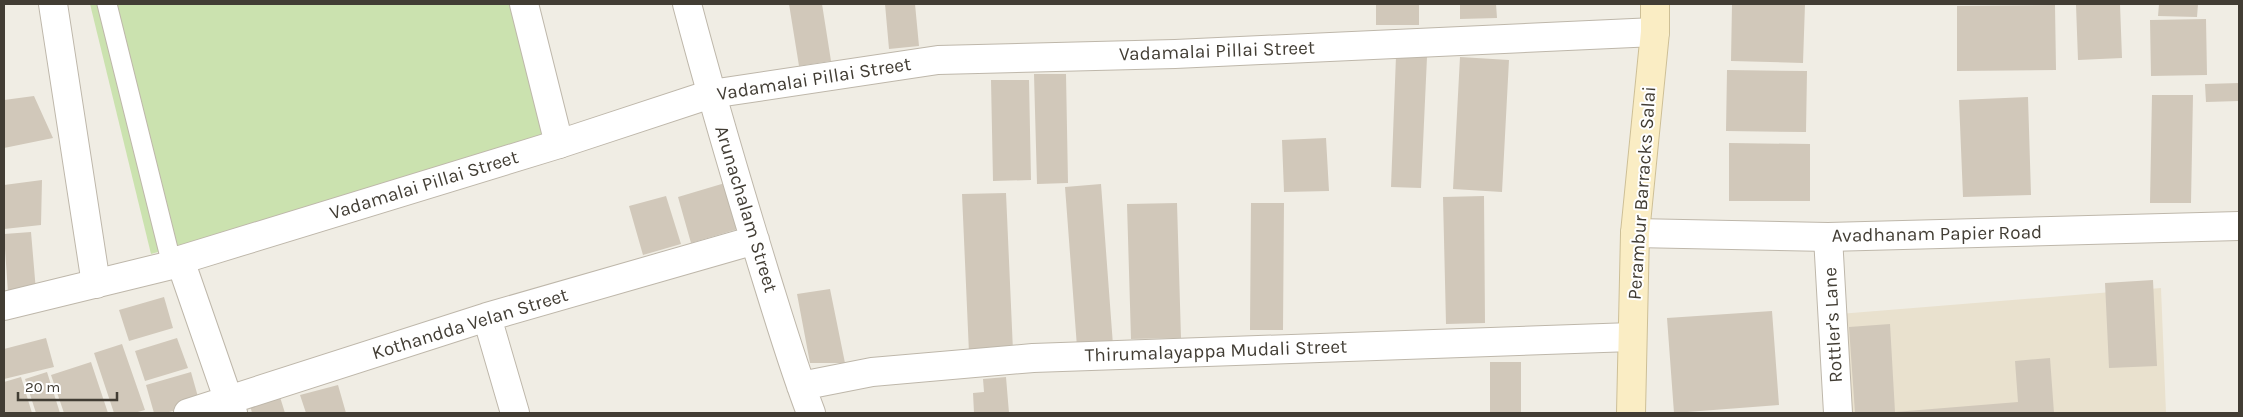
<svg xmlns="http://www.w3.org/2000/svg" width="2243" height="417" font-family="Karla,sans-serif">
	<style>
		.education { fill: #e9e1ce }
		.green { fill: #cbe2af }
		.building { fill: #d1c8ba }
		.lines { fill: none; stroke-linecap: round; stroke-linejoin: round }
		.service-casing { stroke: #beb7aa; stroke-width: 21 }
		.minor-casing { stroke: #beb7aa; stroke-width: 30 }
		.tertiary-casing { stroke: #beb7aa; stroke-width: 30 }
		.secondary-casing { stroke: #cdbf96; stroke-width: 30 }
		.service { stroke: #fff; stroke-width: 19 }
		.minor { stroke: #fff; stroke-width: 28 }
		.tertiary { stroke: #fff; stroke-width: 28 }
		.secondary { stroke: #faedc4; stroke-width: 28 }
		.labels { text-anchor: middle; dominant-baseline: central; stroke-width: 4; stroke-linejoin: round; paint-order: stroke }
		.street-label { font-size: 19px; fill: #423d34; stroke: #fff }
	</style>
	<rect width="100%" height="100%" fill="#f0ede4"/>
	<path class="education" d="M 2161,288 L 2166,413 L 1846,413 L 1839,314 Z"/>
	<path class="green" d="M 90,4 L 512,4 L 550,140 L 151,254 Z"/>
	<path class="building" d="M 789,4 L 822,4 L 831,61 L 799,66 Z
		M 885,4 L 915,4 L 919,46 L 889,49 Z
		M 1376,4 L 1419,4 L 1419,25 L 1376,25 Z
		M 1460,4 L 1496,4 L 1497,18 L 1460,19 Z
		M 1732,4 L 1805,4 L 1803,63 L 1731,61 Z
		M 2120,4 L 2122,58 L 2078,60 L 2076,5 Z
		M 2159,4 L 2198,4 L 2197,17 L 2158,16 Z
		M 2055,5 L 2056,70 L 1957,71 L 1957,6 Z
		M 2206,19 L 2207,75 L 2151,76 L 2150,20 Z
		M 1396,56 L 1427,57 L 1421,188 L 1391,187 Z
		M 1460,57 L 1509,60 L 1502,192 L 1453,189 Z
		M 1727,70 L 1807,71 L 1806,132 L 1726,131 Z
		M 1034,74 L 1066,74 L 1068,183 L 1037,184 Z
		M 991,80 L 1029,80 L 1031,180 L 993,181 Z
		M 2239,83 L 2239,101 L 2206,102 L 2205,84 Z
		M 2152,95 L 2193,95 L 2191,203 L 2150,203 Z
		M 34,96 L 53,138 L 4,148 L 4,100 Z
		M 2028,97 L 2031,195 L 1963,197 L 1959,100 Z
		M 1326,138 L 1329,191 L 1284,192 L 1282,140 Z
		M 1729,143 L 1810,144 L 1810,201 L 1729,201 Z
		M 42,180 L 41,225 L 4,229 L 4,185 Z
		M 725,183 L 738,229 L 691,243 L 678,197 Z
		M 1101,184 L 1113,345 L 1077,347 L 1065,187 Z
		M 1006,193 L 1013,351 L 969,353 L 962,194 Z
		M 666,196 L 681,244 L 643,255 L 629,206 Z
		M 1484,196 L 1485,323 L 1446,324 L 1443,197 Z
		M 1177,203 L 1181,338 L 1131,339 L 1127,204 Z
		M 1251,203 L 1284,203 L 1283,330 L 1250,330 Z
		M 31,232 L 36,291 L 8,293 L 4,234 Z
		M 2153,280 L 2157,366 L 2109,368 L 2105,283 Z
		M 830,289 L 845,363 L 810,363 L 797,294 Z
		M 164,297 L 173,328 L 129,341 L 119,310 Z
		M 1772,311 L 1779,405 L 1674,413 L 1667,318 Z
		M 1890,324 L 1895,412 L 2018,402 L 2015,361 L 2050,358 L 2054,413 L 1855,413 L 1849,327 Z
		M 46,338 L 54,367 L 4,379 L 4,349 Z
		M 177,338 L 188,368 L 145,381 L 135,351 Z
		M 122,344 L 145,410 L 134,413 L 114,413 L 94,353 Z
		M 91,362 L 108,413 L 64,413 L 51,375 Z
		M 1490,362 L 1521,362 L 1521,413 L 1490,413 Z
		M 47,372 L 60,413 L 36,413 L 25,379 Z
		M 191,372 L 200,404 L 165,413 L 154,413 L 146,385 Z
		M 21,377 L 32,413 L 4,413 L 4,382 Z
		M 1006,377 L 1009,413 L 974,413 L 973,393 L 984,392 L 983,379 Z
		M 338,385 L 346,413 L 306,413 L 300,395 Z
		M 280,397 L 285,413 L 252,413 L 250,405 Z"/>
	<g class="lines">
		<g class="service-casing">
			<path id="service" d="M 107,4 L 172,265"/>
		</g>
		<g class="minor-casing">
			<path id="minor" d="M 53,4 L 96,284
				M 524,4 L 559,144
				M 687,4 C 711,95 738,186 766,277 C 780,322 794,369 811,413
				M 1828,237 L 1838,413
				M 180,260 L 233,413
				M 487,317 L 515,413
				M 801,386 L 872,372 L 1033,358 L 1632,337
				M 188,413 L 487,317 L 755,240"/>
		</g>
		<g class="tertiary-casing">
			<path id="tertiary" d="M 1635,233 L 1828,237 L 2239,226
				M 4,306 L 172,265 L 180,260 L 559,144 L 711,94 L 938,60 L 1175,54 L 1655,32"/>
		</g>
		<g class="secondary-casing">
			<path id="secondary" d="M 1631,413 L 1635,233 L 1655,32 L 1655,4"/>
		</g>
		<use href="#service" class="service"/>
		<use href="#minor" class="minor"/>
		<use href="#tertiary" class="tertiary"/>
		<use href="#secondary" class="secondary"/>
	</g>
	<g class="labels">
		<g class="street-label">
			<text transform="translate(1217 51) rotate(-2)">Vadamalai Pillai Street</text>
			<text transform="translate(814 79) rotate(-9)">Vadamalai Pillai Street</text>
			<text transform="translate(424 185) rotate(-17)">Vadamalai Pillai Street</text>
			<text transform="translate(1642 193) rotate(-86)">Perambur Barracks Salai</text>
			<text transform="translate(746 209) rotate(73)">Arunachalam Street</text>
			<text transform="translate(1937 234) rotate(-1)">Avadhanam Papier Road</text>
			<text transform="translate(470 324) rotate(-17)">Kothandda Velan Street</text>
			<text transform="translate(1833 325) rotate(-93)">Rottler's Lane</text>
			<text transform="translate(1216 351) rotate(-2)">Thirumalayappa Mudali Street</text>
		</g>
	</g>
	<rect width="2243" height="417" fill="none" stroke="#423d34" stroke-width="10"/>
	<path d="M18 392v8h99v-8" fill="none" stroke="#423d34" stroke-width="2.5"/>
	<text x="25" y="392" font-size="15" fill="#423d34" stroke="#ffffff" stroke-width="4" paint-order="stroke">20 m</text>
</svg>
